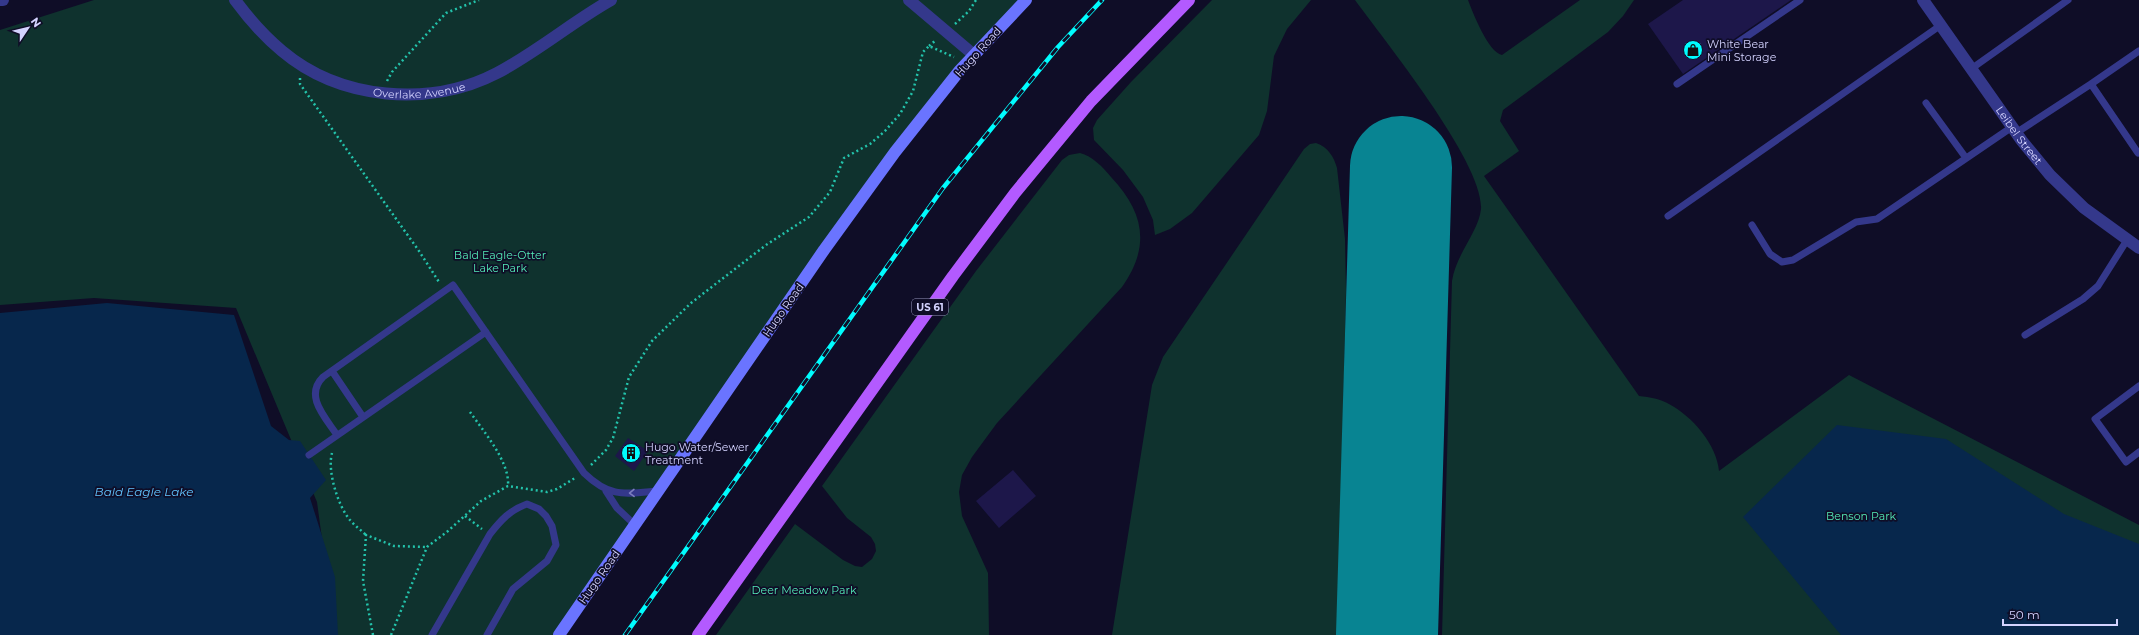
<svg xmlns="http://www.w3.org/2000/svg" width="2139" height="635" font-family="Montserrat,sans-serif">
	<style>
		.green { fill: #0f322e }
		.water { fill: #07274c }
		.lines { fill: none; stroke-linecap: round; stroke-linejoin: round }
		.runway { stroke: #088492; stroke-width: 102 }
		.building { fill: #1d174a }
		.path { stroke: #23c3ab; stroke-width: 2.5; stroke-dasharray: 2 3; stroke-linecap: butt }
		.lane { stroke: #34388b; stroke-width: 7 }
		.street { stroke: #34388b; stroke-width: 12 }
		.secondary { stroke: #6a74ff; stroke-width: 12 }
		.primary { stroke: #b35aff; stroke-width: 12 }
		.rail-casing { stroke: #00fcfe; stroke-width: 4.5 }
		.rail { stroke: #0f0d27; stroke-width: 3; stroke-dasharray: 9; stroke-linecap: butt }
		.oneway { stroke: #7c7ebf }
		.labels { text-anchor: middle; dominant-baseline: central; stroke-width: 3.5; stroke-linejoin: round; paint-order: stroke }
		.shield { fill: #0f0d27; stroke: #9998be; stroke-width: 1 }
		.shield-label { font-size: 10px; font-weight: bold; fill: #d4d3ff }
		.poi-label { font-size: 11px; fill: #d4d3ff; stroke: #0f0d27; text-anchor: start }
		.street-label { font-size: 11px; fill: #d4d3ff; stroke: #0f0d27 }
		.park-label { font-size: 11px; fill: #54ebb7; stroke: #0f0d27 }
		.water-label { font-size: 12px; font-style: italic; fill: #61c4ff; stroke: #0f0d27 }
	</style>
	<rect width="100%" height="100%" fill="#0f0d27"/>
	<path class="green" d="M 94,0 L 1026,0 L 895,152 L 559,635 L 335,635 L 317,502 L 236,308 L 94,298 L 0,305 L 0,30 Z
		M 1212,0 L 1311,0 L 1287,29 L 1274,56 L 1267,111 L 1259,135 L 1192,213 L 1170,229 L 1155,235 L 1153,220 L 1143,197 L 1123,170 L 1094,140 L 1093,128 L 1097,120 L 1131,82 Z
		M 1355,0 L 1468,0 C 1473,13 1488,52 1502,55 L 1580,0 L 1634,0 L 1623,16 L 1608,32 L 1503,110 L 1500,121 L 1519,151 L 1484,176 L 1639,396 C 1650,397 1660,399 1669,404 C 1692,416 1717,445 1719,471 L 1849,375 L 2139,525 L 2139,635 L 1442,635 L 1452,281 C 1456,254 1479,231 1481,209 C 1484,163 1384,40 1355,0 Z
		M 1316,143 C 1328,147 1334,157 1337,168 L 1345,239 L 1346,290 L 1338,635 L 1112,635 L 1149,404 L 1152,385 L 1163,357 L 1304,149 L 1310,144 Z
		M 1080,153 C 1092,156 1103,167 1111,177 C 1144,212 1151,246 1122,287 L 997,423 L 972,457 L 962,475 L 959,492 L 962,516 L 988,573 L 989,635 L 716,635 L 795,524 L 843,560 L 855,566 L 862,567 L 872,559 L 876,551 L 875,544 L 871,537 L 847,518 L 822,486 L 976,271 L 1062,160 L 1069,155 Z"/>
	<path class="water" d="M 107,303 L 234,315 L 271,426 L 289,440 L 300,441 L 326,480 L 310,498 L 335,577 L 338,635 L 0,635 L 0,313 Z
		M 1837,425 L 1946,439 L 2064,514 L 2139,544 L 2139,635 L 1841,635 L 1743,517 Z"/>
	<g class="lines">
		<path class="runway" d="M 1387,635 L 1401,167"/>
	</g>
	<path class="building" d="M 1683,0 L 1791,0 L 1683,74 L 1648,24 Z
		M 628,438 L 648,451 L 634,471 L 615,456 Z
		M 1013,470 L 1036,496 L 999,528 L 976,501 Z"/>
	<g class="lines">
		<path class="path" d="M 955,24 L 969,11 L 976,0
			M 929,46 L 936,40
			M 300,78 L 300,84 L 419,251 L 439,282
			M 387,81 L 392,72 L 446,13 L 479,0
			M 470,412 C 484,432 510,462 508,486
			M 332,453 C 327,471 338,506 350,520 C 355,526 361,530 366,535
			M 591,465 L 606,450 L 613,438 L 629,377 L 652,341 L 691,303 L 766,245 L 809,217 L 830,192 L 844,158 L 870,144 L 885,131 L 900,114 L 913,91 L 923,52 L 929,46 L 954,57
			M 465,516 L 482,529
			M 373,635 L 363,581 L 366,535 L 394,546 L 427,547
			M 391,635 L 427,547 L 448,531 L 481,501 L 508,486 L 547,492 L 557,489 L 575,478"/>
		<path class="lane" d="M 1971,69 L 2068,0
			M 1677,84 L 1800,0
			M 2091,84 L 2139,51
			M 1926,103 L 1966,158
			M 2016,133 L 2091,84 L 2138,153
			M 1668,216 L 1941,25
			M 1752,225 L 1770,254 L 1782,262 L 1793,260 L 1856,222 L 1877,219 L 2012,127
			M 2025,335 L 2083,299 L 2098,286 L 2127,240
			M 332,371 L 363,417
			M 2139,386 L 2095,419 L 2126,462 L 2139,452
			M 337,435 C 325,417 304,396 323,377 L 453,285 L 584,473 C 610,498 624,494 658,491
			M 309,455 L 486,332
			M 606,491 L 617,508 L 635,525
			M 432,635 L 490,534 C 501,520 510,510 527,504 L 539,509 L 546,516 L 552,526 L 556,545 L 547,561 L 513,589 L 487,635"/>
		<g class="street">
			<path d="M 0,0 L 3,0"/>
			<path id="s1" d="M 235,0 C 249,19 264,36 282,51 C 340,100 430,108 497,73 C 537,52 572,22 611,0"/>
			<path d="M 909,0 L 974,55"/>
			<path id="s2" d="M 1923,0 L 2022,141 L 2050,175 L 2084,208 L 2139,248"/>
		</g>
		<path class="secondary" d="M 559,635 L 824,250 L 895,152 L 960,70 L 1026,0"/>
		<path class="primary" d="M 698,635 L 953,276 L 1015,193 L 1091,101 L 1189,0"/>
		<g class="rail-casing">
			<path id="rail" d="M 625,635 L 943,188 L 1058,47 L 1102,0"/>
		</g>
		<use href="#rail" class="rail"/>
	</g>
	<defs><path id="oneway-chevron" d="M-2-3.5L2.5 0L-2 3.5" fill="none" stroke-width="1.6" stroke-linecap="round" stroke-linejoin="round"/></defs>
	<use class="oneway" href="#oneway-chevron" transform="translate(632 493) rotate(179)"/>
	<defs>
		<g id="shop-disc" transform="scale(1)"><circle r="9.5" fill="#00fcfe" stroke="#0f0d27"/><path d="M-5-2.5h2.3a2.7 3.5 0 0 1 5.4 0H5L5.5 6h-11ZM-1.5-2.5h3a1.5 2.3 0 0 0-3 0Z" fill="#111"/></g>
		<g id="building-disc" transform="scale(1)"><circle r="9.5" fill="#00fcfe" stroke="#0f0d27"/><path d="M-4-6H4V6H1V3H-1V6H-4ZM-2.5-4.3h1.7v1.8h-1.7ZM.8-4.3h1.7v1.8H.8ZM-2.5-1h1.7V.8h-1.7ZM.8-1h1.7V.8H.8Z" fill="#111"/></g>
	</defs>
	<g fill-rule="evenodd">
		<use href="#shop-disc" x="1693" y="50"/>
		<use href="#building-disc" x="631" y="453"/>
	</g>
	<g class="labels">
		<rect class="shield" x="912" y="299" width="36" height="16" rx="3"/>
		<g class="shield-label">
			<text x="930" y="307">US 61</text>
		</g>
		<g class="poi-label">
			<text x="1707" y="44">White Bear<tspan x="1707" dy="13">Mini Storage</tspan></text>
			<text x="645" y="447">Hugo Water/Sewer<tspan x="645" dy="13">Treatment</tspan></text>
		</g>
		<g class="street-label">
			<text transform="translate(978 52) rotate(-48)">Hugo Road</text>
			<text stroke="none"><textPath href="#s1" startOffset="217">Overlake Avenue</textPath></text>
			<text stroke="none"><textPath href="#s2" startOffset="166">Leibel Street</textPath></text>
			<text transform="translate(783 310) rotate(-55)">Hugo Road</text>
			<text transform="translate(599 577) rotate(-55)">Hugo Road</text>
		</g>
		<g class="park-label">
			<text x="500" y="255">Bald Eagle-Otter<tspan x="500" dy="13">Lake Park</tspan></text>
			<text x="1861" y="516">Benson Park</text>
			<text x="804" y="590">Deer Meadow Park</text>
		</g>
		<g class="water-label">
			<text x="144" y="491">Bald Eagle Lake</text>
		</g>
	</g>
	<g transform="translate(28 28) rotate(55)" stroke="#0f0d27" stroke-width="3" paint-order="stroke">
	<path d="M0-3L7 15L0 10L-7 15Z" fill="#d4d3ff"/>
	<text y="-6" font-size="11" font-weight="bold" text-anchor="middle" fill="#d4d3ff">N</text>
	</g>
	<path d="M2003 619v6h114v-6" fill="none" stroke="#d4d3ff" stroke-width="2"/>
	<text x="2009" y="619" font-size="12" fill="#d4d3ff" stroke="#0f0d27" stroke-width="3" paint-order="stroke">50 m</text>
</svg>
